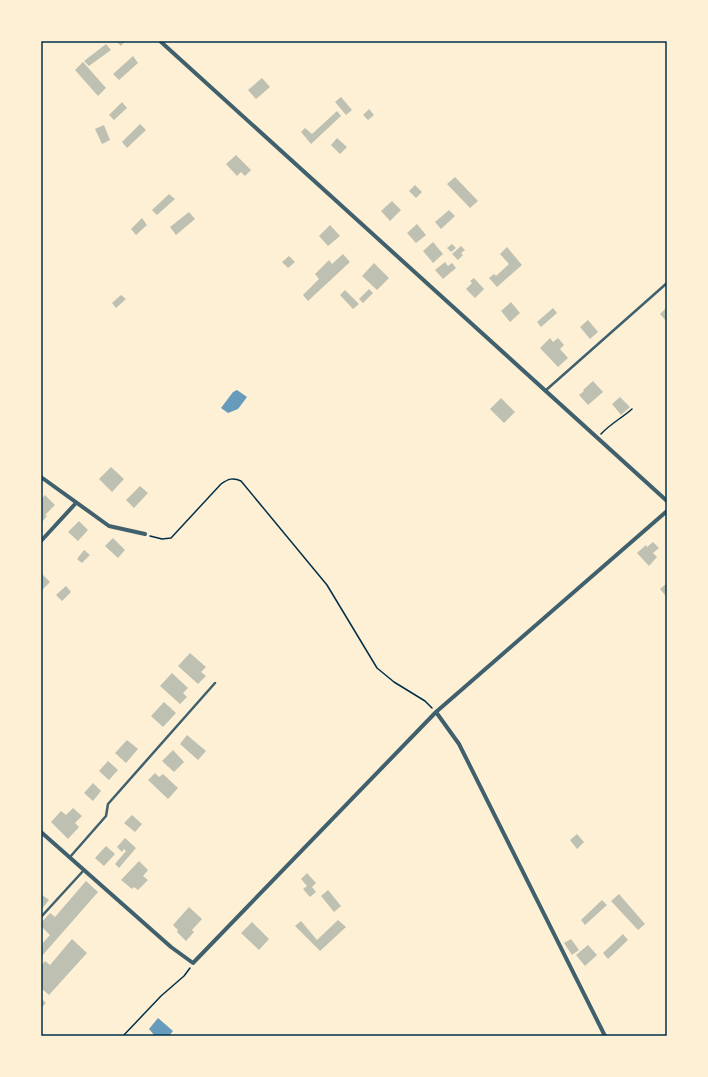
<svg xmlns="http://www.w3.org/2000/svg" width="708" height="1077" font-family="'Fira Sans',sans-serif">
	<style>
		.water { fill: #669bbc }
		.building { fill: #bec0b2 }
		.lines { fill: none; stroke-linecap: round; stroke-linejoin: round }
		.path { stroke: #003049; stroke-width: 1.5 }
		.service { stroke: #3f606c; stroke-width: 2.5 }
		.minor { stroke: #3f606c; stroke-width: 4 }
		.neatline { fill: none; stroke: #003049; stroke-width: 1.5 }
	</style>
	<rect width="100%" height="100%" fill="#fdf0d5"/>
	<path class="water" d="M 237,390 L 247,397 L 238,409 L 228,413 L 221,408 L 233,392 Z
		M 158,1018 L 173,1031 L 169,1036 L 155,1036 L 149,1029 Z"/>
	<path class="building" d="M 116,41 L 125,41 L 121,46 Z
		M 106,44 L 111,50 L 89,66 L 84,61 Z
		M 133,56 L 138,63 L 119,80 L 113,74 Z
		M 83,62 L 106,88 L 98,96 L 75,70 Z
		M 262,78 L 270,87 L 256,99 L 248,90 Z
		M 341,97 L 352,110 L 346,115 L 335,102 Z
		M 122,102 L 127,108 L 114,120 L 109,115 Z
		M 369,109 L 374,115 L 368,120 L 363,115 Z
		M 337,111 L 341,116 L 311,144 L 301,132 L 305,128 L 312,134 Z
		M 140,124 L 146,130 L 127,148 L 122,142 Z
		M 104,125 L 110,140 L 102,144 L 95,129 Z
		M 337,138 L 347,147 L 340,154 L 331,145 Z
		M 236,155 L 251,170 L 245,176 L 241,172 L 237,176 L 226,164 Z
		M 455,177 L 478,201 L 470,208 L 447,184 Z
		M 415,185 L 422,192 L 416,198 L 409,191 Z
		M 169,194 L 175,199 L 157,215 L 152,210 Z
		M 392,201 L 401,210 L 390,221 L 381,211 Z
		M 449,210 L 455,216 L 441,229 L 435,222 Z
		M 189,212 L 195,219 L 176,235 L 170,227 Z
		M 142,218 L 147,225 L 136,235 L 131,229 Z
		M 417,224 L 426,235 L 416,243 L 407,233 Z
		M 330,225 L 340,236 L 328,246 L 319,236 Z
		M 433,242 L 443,254 L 433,263 L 423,251 Z
		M 452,244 L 456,248 L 451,252 L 447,248 Z
		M 461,246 L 465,250 L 461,253 L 463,255 L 458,260 L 452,254 Z
		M 507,247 L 522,265 L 497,287 L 489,278 L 494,274 L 496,276 L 509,264 L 500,254 Z
		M 343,254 L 350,262 L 308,301 L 303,295 L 319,279 L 315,274 L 329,260 L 332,264 Z
		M 289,256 L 295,262 L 288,268 L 282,262 Z
		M 445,262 L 448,266 L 452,263 L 456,268 L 443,279 L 435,270 Z
		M 374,263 L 389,278 L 377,290 L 362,276 Z
		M 474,278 L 484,289 L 475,298 L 466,289 L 472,283 L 470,281 Z
		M 369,289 L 373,293 L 363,303 L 359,299 Z
		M 345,290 L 359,304 L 353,309 L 340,295 Z
		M 121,295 L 126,299 L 116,308 L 112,303 Z
		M 511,302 L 520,313 L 510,322 L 501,311 Z
		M 667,307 L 667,322 L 660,314 Z
		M 553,308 L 557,313 L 541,327 L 537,322 Z
		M 588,320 L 598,332 L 590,339 L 580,327 Z
		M 550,338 L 553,342 L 558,338 L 564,345 L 560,349 L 568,358 L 558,367 L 540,348 Z
		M 593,381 L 603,392 L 588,405 L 579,395 L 584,391 L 583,390 Z
		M 620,397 L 630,407 L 621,415 L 612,404 Z
		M 501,398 L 515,412 L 504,423 L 490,409 Z
		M 111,467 L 124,479 L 112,492 L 99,479 Z
		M 140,486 L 148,493 L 134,508 L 126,500 Z
		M 45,495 L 55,505 L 45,515 L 47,516 L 41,523 L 41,514 L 43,512 L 41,511 L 41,500 Z
		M 79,521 L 88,530 L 78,541 L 68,532 Z
		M 113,538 L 125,550 L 118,558 L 105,546 Z
		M 653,542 L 659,548 L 653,553 L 657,557 L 649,566 L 637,553 L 646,545 L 647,547 Z
		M 84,550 L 90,555 L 82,563 L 77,559 Z
		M 41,573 L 50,582 L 41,591 Z
		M 667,583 L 667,596 L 666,596 L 660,589 Z
		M 66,586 L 71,592 L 62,601 L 56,595 Z
		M 190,653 L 206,667 L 201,672 L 206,676 L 198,684 L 178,666 Z
		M 172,673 L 188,688 L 183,693 L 187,697 L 180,704 L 160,686 Z
		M 164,702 L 176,713 L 163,727 L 151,716 Z
		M 187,735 L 206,751 L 198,760 L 180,744 Z
		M 127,740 L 138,749 L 126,763 L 115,753 Z
		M 173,750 L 184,762 L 174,772 L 162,761 Z
		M 108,761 L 118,770 L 109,780 L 99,771 Z
		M 155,773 L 159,777 L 163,774 L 178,788 L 168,799 L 148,780 Z
		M 93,783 L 101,791 L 93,801 L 84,793 Z
		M 73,808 L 82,816 L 75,823 L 79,827 L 68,839 L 51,822 L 61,811 L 66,815 Z
		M 132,815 L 142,824 L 135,832 L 124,823 Z
		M 577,834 L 584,842 L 577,849 L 570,840 Z
		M 125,838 L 136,848 L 119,868 L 115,864 L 126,851 L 124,849 L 122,852 L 117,847 Z
		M 106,846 L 115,854 L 104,866 L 95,858 Z
		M 139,861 L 148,870 L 143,876 L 148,880 L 138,890 L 134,887 L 132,889 L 121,880 Z
		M 307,873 L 316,883 L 312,887 L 316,892 L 310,897 L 303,889 L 307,886 L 301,879 Z
		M 86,881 L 98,892 L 41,957 L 41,945 L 50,935 L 41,926 L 41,923 L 50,913 L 55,917 Z
		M 328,890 L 341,906 L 334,912 L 321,896 Z
		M 41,894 L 49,900 L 41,910 Z
		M 619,894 L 645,924 L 638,930 L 611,901 Z
		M 602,900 L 607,905 L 585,925 L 581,920 Z
		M 189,907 L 202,919 L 192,930 L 194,932 L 186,941 L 177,932 L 178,930 L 173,925 Z
		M 338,920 L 346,927 L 320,951 L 295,926 L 301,921 L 317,940 Z
		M 252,922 L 269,939 L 259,950 L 241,933 Z
		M 623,934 L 628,940 L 608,959 L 603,953 Z
		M 72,939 L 87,953 L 49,995 L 41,988 L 41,966 L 45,961 L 50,965 Z
		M 571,939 L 579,950 L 572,955 L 564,943 Z
		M 588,945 L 597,955 L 585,966 L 576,955 Z
		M 41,998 L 46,1003 L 41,1008 Z"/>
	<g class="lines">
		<path class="path" d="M 601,434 C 610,424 622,418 632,409
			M 150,536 L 162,539 L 171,538 L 221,484 C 228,479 233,477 241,481 L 327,585 L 377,668 L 394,682 L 425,701 L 432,708
			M 123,1036 L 161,996 L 184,976 L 190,968"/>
		<path class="service" d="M 545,391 L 667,283
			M 70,857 L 106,816 L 108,804 L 215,683
			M 41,917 L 84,870"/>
		<path class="minor" d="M 160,41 L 667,501
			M 41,477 L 109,526 L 145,534
			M 41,541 L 76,503
			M 436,712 L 459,744 L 605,1036
			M 41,832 L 171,947 L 193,963 L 436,712 L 667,511"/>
	</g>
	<rect width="708" height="1077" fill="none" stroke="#fdf0d5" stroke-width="84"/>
	<rect x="42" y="42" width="624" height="993" class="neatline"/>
</svg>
